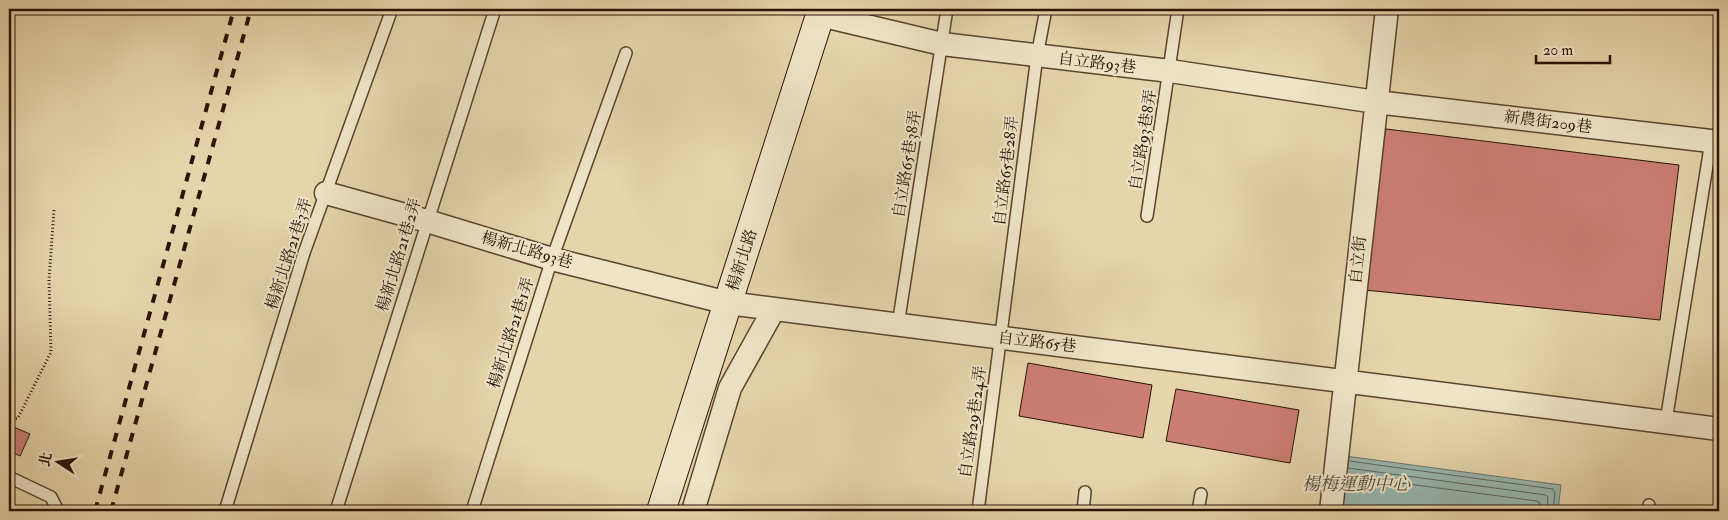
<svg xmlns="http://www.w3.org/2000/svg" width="1728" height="520" font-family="'IM FELL Double Pica','Noto Serif TC',serif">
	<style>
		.water { fill: #98b7b1; stroke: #6c756b }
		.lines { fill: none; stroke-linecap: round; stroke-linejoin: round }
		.shore { stroke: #60655a; stroke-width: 1 }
		.building { fill: #cb7e74; stroke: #291303 }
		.lane-casing { stroke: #58442d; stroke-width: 14 }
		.street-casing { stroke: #58442d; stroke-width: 25 }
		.secondary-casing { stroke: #291303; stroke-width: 30 }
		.path { stroke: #291303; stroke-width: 3; stroke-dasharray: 1 2.5; stroke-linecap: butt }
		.lane { stroke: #efe4c8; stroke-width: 11 }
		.street { stroke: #efe4c8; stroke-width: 22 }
		.secondary { stroke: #efe4c8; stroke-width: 28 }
		.rail { stroke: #291303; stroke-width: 4; stroke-dasharray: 9 9; stroke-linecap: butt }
		.labels { text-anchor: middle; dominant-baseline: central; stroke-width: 4; stroke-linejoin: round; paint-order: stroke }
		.street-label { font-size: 16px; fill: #291303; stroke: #efe4c8 }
		.water-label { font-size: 18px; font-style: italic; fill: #504c40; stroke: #efe4c8 }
	</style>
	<rect width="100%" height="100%" fill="#e6d5ab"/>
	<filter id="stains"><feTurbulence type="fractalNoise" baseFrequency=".004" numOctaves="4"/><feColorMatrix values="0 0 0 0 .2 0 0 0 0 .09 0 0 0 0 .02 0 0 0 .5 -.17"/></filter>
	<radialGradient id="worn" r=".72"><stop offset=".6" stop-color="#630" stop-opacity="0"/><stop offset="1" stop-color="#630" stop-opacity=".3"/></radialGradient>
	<path class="water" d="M 1330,454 L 1561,485 L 1558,511 L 1324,511 Z"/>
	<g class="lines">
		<path class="shore" d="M 1349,461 L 1553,489 L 1555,492 L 1553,511
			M 1348,468 L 1546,495 L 1548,497 L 1547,511
			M 1347,476 L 1537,501 L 1540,503 L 1539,511"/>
	</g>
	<path class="building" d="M 1386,129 L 1679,165 L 1660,320 L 1355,289 Z
		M 1028,363 L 1152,385 L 1143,438 L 1019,416 Z
		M 1176,389 L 1299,410 L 1290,463 L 1166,441 Z
		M 9,425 L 30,434 L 20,456 L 9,451 Z"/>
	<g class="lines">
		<g class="lane-casing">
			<path id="lane" d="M 1147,216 L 1178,9
				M 898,325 L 947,9
				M 1666,421 L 1711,141
				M 9,477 L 51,497 L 58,511
				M 225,511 L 304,253 L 392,9
				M 336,511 L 495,9
				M 472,511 L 552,259 L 626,53
				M 978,511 L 1037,56 L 1046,9
				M 1083,511 L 1085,492
				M 1198,511 L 1201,494
				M 1648,511 L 1649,505"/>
		</g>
		<g class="street-casing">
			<path id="street" d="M 820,15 L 942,44 L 1170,71 L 1376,102 L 1719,142
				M 326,193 L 427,221 L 552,259 L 728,303 L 1719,429
				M 693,511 L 730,388 L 774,309
				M 1331,511 L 1387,9"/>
		</g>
		<g class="secondary-casing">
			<path id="secondary" d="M 661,511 L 822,9"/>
		</g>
		<path class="path" d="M 9,420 L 18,418 L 51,352 L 49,280 L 54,210"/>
		<use href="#lane" class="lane"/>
		<use href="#street" class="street"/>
		<use href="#secondary" class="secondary"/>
		<path class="rail" d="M 95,511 L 234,9
			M 111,511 L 251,9"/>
	</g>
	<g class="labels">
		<g class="street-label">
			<text transform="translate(1097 63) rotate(7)">自立路93巷</text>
			<text transform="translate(1548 122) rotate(7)">新農街209巷</text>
			<text transform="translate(1143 140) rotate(-81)">自立路93巷8弄</text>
			<text transform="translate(907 164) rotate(-81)">自立路65巷38弄</text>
			<text transform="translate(1006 171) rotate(-83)">自立路65巷28弄</text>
			<text transform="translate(527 250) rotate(16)">楊新北路93巷</text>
			<text transform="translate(289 254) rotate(-72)">楊新北路21巷3弄</text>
			<text transform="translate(399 255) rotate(-73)">楊新北路21巷2弄</text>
			<text transform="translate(742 260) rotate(-72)">楊新北路</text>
			<text transform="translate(1358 260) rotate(-84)">自立街</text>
			<text transform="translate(511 333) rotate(-72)">楊新北路21巷1弄</text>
			<text transform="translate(1037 342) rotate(7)">自立路65巷</text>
			<text transform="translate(973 422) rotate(-82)">自立路29巷24弄</text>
		</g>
		<g class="water-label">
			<text x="1356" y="484">楊梅運動中心</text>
		</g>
	</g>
	<rect width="1728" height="520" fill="none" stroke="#e6d5ab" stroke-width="30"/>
	<rect x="10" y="10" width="1708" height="500" fill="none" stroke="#291303" stroke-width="2.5"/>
	<rect x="15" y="15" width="1698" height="490" fill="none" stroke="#291303"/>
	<g transform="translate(58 462) rotate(282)" stroke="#efe4c8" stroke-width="4" paint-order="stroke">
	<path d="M0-4L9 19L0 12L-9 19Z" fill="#291303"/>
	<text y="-8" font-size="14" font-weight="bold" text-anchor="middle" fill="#291303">北</text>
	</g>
	<path d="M1536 55v8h74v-8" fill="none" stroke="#291303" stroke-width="2.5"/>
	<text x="1543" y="55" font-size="15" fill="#291303" stroke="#efe4c8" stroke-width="4" paint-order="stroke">20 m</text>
	<rect width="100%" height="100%" filter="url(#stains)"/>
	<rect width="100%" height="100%" fill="url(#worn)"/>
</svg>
